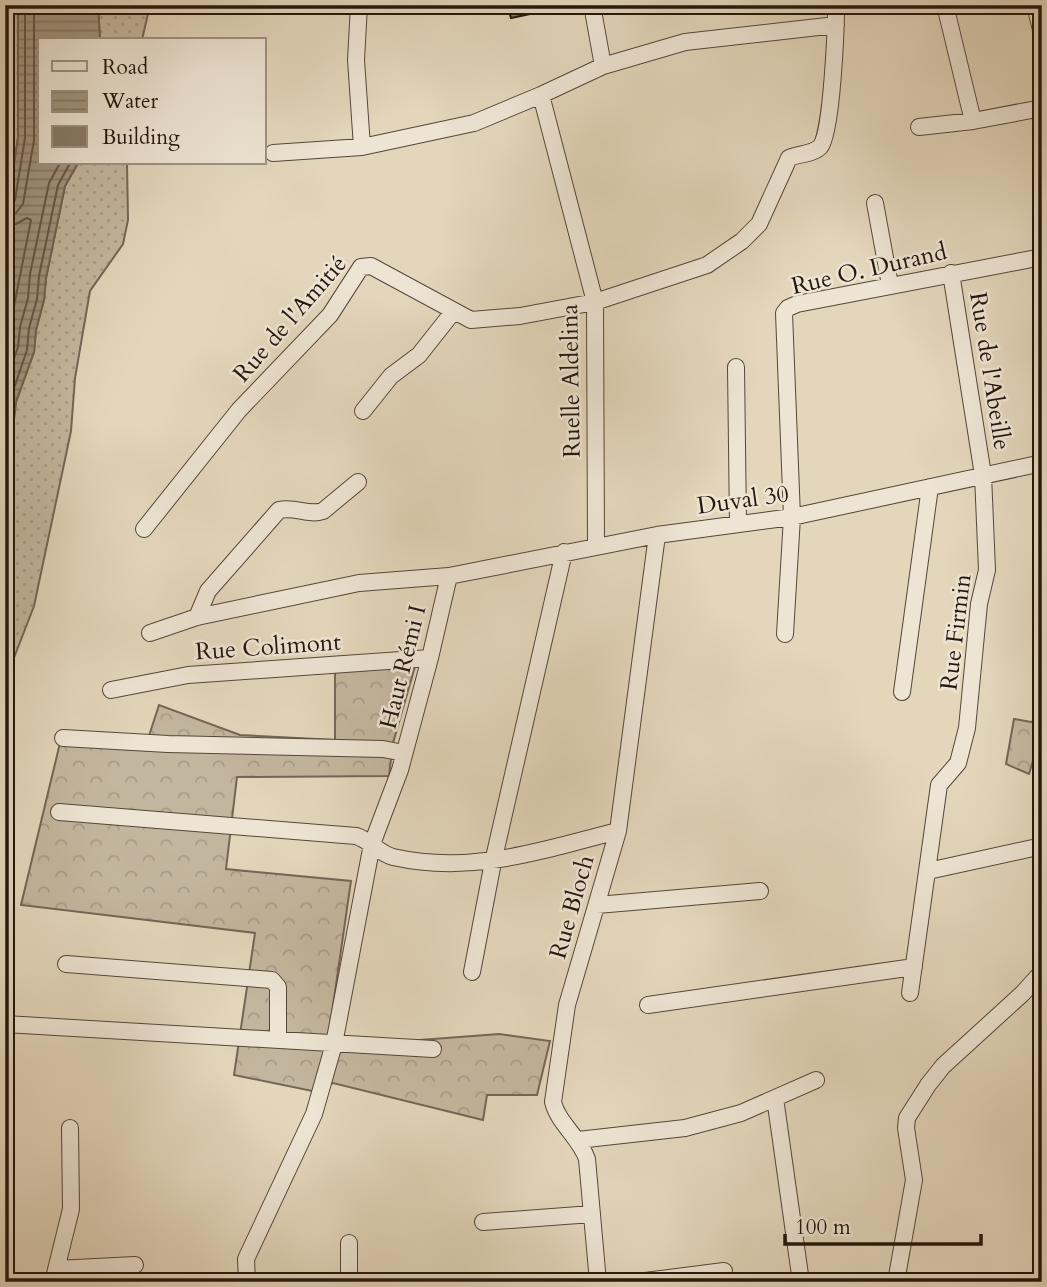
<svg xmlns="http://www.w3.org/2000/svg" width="1047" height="1287" font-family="Cardo,serif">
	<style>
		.grass { fill: url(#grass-dots); stroke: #746656; stroke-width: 2 }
		.forest { fill: url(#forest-crowns); stroke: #746656; stroke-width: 2 }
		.water { fill: url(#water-rules); stroke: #706352; stroke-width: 2 }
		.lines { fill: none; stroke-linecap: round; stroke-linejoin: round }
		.shore { stroke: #645647; stroke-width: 2 }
		.building { fill: url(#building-back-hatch); stroke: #25170e; stroke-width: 2 }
		.minor-casing { stroke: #544739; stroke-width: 18 }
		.minor { stroke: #ede4d3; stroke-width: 16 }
		.labels { text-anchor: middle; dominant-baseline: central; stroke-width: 5; stroke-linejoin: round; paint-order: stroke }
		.street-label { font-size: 24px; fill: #25170e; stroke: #ede4d3 }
	</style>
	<defs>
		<pattern id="grass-dots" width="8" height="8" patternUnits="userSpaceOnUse" patternTransform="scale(1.75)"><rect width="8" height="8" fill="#c3b69e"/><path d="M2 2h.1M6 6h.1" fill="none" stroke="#a79c87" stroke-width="1.8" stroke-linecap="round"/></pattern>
		<pattern id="forest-crowns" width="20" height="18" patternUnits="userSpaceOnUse" patternTransform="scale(1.75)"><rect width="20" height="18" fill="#c3b69e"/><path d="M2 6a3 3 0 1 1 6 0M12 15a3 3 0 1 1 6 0" fill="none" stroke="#a79c87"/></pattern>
		<pattern id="water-rules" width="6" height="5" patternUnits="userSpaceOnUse" patternTransform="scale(1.75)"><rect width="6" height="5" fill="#a29580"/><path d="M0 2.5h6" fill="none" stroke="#847967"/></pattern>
		<pattern id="building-back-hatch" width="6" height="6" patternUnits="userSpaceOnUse" patternTransform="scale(1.75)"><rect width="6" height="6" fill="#887a68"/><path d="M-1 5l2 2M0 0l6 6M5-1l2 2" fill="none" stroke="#6f6354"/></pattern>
	</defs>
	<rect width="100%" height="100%" fill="#e3d6bb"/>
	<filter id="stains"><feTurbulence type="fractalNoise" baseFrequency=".00286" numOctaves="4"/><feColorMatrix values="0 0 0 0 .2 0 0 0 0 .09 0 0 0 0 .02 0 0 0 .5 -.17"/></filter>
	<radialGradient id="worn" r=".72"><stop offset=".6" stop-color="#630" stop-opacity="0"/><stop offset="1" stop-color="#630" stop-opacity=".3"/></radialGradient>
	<path class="grass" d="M 5,5 L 18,5 L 18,138 L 5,223 Z
		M 98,5 L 150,5 L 142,40 L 100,40 Z
		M 78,163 L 127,163 L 128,220 L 123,244 L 90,291 L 75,378 L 71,431 L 34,606 L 5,681 L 5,457 L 11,443 L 16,402 L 34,352 L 36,330 L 44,300 L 46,278 L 65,186 Z"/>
	<path class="forest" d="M 416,663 L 393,743 L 389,776 L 237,777 L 226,869 L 351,881 L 327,1047 L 499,1034 L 550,1041 L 537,1095 L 487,1095 L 483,1120 L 333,1083 L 317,1092 L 234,1075 L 255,933 L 21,905 L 60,743 L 146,745 L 159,705 L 240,735 L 335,740 L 335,665 Z
		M 1042,718 L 1042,752 L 1035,754 L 1029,774 L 1006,764 L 1014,719 L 1031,722 Z"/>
	<path class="water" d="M 18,5 L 98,5 L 100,40 L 40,40 L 40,163 L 78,163 L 65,186 L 46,278 L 44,300 L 36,330 L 34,352 L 16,402 L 11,443 L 5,457 L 5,223 L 18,138 Z"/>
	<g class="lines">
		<path class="shore" d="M 5,206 L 11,205 L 15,200 L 25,138 L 25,5
			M 5,215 L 16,213 L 23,204 L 34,140 L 34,5
			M 5,225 L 16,224 L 27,218 L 31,220 L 5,352
			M 5,384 L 18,347 L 20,327 L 28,298 L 30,274 L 49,183 L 60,163
			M 5,433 L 10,400 L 27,350 L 29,328 L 37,299 L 39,276 L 58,185 L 70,163"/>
	</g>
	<path class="building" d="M 507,5 L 548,5 L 549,10 L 511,18 Z"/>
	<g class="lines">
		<g class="minor-casing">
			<path id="minor" d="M 359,5 L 356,60 L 362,147 L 474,123 L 541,95 L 603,66 L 685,42 L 836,25
				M 592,5 L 603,66
				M 945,5 L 973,121
				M 1035,5 L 1042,34
				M 541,95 L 595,302 L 596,546
				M 919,127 L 973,121 L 1042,108
				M 273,153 L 362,147
				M 875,203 L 890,285
				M 736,367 L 738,524
				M 363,411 L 391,376 L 419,355 L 453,312
				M 144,529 L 239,410 L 330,315 L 361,267 L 371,266 L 471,320 L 520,316 L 595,302 L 707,265 L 742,241 L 759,224 L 789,158 C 798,154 813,154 820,147 C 832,134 836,28 836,5
				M 197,617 L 208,591 L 279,510 C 295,506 308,516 323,511 L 358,482
				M 150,633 L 197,617 L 359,583 L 449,576 L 657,535 L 792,517 L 1042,463
				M 785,634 L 792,517 L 784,313 L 788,308 L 797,304 L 1042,257
				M 111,690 L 188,675 L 430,658
				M 902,692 L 930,487
				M 63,738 L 168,744 L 383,749 L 404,753
				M 59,812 L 356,836 C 370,840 378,853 393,857 C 473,875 542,850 618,831
				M 928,871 L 1042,846
				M 597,905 L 760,891
				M 66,964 L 272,980 L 278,987 L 278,1040
				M 472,972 L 493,862 L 564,552
				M 910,993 L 939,785 L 958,763 L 967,728 L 979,604 L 987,570 L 983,475 L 951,273
				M 648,1005 L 914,967
				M 5,1024 L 433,1049
				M 775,1098 L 801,1282
				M 578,1140 L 685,1128 L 741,1113 L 816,1080
				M 483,1222 L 592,1214
				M 56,1269 L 135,1265
				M 53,1282 L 71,1209 L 70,1128
				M 247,1282 L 246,1259 L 314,1114 L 334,1044 L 372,844 L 400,770 L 430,658 L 449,576
				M 349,1282 L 349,1243
				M 598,1282 L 587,1159 C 580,1138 558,1123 553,1102 L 567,1005 L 618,831 L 657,535
				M 637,1282 L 724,1271
				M 896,1282 L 914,1180 L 906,1128 L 907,1118 L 928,1085 L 943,1066 L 1022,994 L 1042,972"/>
		</g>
		<use href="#minor" class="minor"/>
	</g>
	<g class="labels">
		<g class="street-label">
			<text transform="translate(869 269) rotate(-13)">Rue O. Durand</text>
			<text transform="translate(290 319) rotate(-49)">Rue de l'Amitié</text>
			<text transform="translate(990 371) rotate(81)">Rue de l'Abeille</text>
			<text transform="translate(571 381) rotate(-91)">Ruelle Aldelina</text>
			<text transform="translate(743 500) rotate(-8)">Duval 30</text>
			<text transform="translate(956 632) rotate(-83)">Rue Firmin</text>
			<text transform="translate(268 647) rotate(-4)">Rue Colimont</text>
			<text transform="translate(403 667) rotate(-76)">Haut Rémi I</text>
			<text transform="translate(572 907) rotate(-74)">Rue Bloch</text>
		</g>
	</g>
	<rect width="1047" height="1287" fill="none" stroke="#e3d6bb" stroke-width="28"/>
	<rect x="7" y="7" width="1033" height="1273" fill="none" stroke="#25170e" stroke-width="3.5"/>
	<rect x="14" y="14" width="1019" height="1259" fill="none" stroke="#25170e" stroke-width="2"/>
	<rect x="38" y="38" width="228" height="126" fill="#ede4d3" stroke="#9d9284" stroke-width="2"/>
	<rect x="52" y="61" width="35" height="10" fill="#ede4d3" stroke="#9d9284" stroke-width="2"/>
	<text x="102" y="74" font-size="21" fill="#25170e">Road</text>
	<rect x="52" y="91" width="35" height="21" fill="url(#water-rules)" stroke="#9d9284" stroke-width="2"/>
	<text x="102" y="108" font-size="21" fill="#25170e">Water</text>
	<rect x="52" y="126" width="35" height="21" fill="#887a68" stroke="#9d9284" stroke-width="2"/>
	<text x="102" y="144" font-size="21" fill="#25170e">Building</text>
	<path d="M785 1234v10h196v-10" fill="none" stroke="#25170e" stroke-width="3.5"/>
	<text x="795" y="1234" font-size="21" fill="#25170e" stroke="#ede4d3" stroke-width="5" paint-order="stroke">100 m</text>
	<rect width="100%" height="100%" filter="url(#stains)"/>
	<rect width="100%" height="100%" fill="url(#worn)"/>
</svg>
